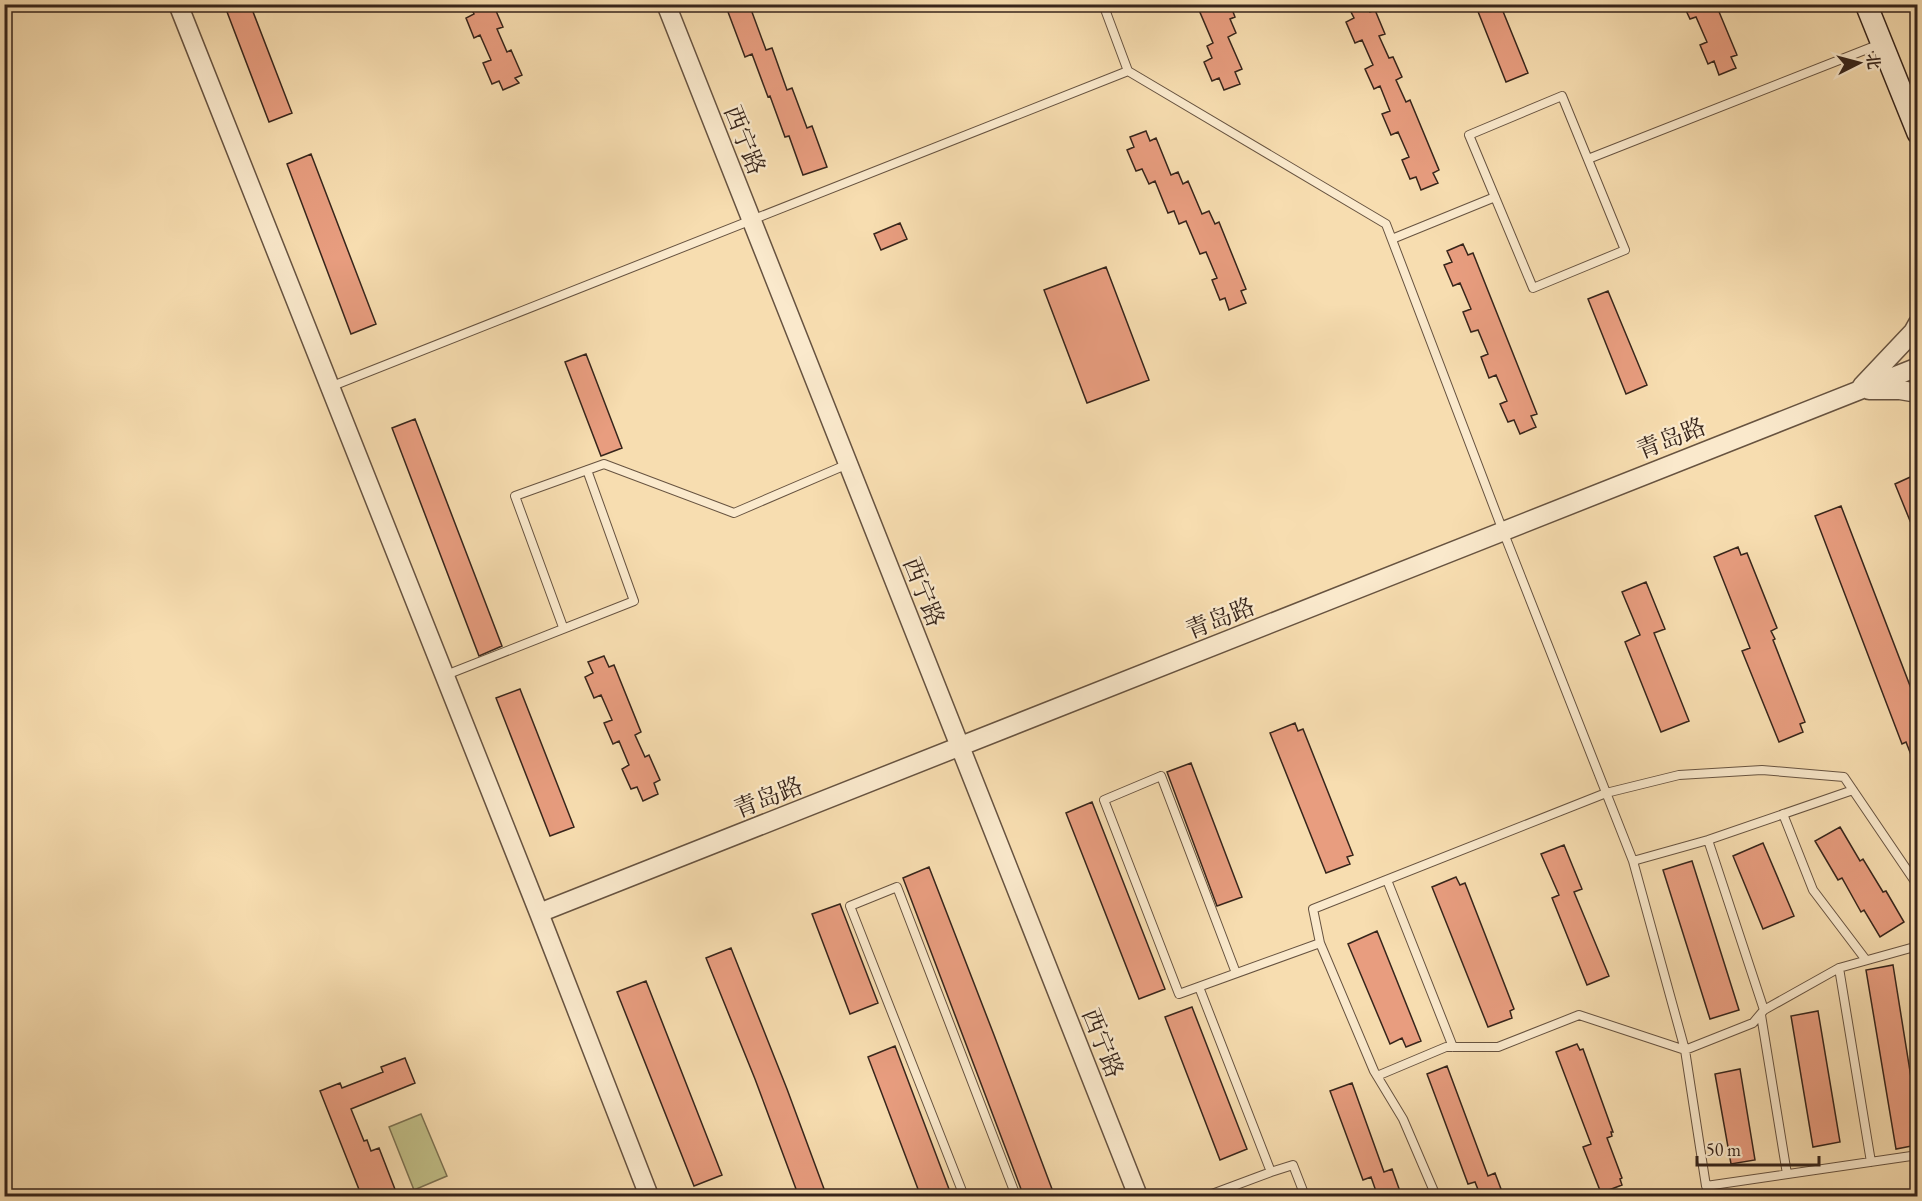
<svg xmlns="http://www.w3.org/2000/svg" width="1922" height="1201" font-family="'EB Garamond','Noto Serif SC',serif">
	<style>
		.green { fill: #c1bf88; stroke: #7c7252; stroke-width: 1.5 }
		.building { fill: #e89d7f; stroke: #37251b; stroke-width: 1.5 }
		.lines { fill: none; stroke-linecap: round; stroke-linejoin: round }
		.service-casing { stroke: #675340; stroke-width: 10 }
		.tertiary-casing { stroke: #675340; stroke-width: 21 }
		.secondary-casing { stroke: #37251b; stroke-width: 24 }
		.service { stroke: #fae9cc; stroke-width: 8 }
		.tertiary { stroke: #fae9cc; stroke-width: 18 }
		.secondary { stroke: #fae9cc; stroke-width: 21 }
		.labels { text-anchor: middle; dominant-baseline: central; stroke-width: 4.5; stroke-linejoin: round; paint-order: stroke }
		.street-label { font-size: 24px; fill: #37251b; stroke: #fae9cc }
	</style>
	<rect width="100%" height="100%" fill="#f7ddb0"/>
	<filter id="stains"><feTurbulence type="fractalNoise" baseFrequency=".00333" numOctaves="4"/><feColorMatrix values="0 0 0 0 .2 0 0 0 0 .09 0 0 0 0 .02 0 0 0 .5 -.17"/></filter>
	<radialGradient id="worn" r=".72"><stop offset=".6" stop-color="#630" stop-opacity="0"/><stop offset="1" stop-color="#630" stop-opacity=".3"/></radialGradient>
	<path class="green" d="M 421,1114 L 447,1176 L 414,1190 L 389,1127 Z"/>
	<path class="building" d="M 224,4 L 250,4 L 292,113 L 269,122 Z
		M 469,4 L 493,4 L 503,27 L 497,29 L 507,52 L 511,50 L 522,75 L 515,78 L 519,83 L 503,90 L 499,81 L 492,84 L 483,63 L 491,60 L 480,35 L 474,38 L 466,18 L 474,14 Z
		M 725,4 L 749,4 L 766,50 L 772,48 L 787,90 L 792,88 L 807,128 L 812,126 L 827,167 L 803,175 L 789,136 L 785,137 L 770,96 L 768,97 L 752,54 L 745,57 Z
		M 1211,4 L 1230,4 L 1235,17 L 1230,19 L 1236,33 L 1228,37 L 1242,69 L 1235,72 L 1240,84 L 1224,90 L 1219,78 L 1212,81 L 1204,62 L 1212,58 L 1207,46 L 1213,43 L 1199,10 Z
		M 1356,4 L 1367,4 L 1370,12 L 1375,10 L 1385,34 L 1379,36 L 1389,58 L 1393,57 L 1402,77 L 1396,80 L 1406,102 L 1410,100 L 1439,170 L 1433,173 L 1438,183 L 1421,190 L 1416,177 L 1410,179 L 1402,160 L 1409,157 L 1398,132 L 1391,135 L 1382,114 L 1390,111 L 1380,86 L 1374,89 L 1365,69 L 1373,65 L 1362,40 L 1355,43 L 1346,22 L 1354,18 L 1349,8 Z
		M 1475,4 L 1500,4 L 1528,73 L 1506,82 Z
		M 1683,4 L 1724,4 L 1717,7 L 1737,55 L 1731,57 L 1736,68 L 1719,75 L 1714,61 L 1708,64 L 1700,45 L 1707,42 L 1696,17 L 1690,19 Z
		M 1146,131 L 1150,141 L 1156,138 L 1171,175 L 1178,172 L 1183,184 L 1188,181 L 1202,214 L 1209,211 L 1215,224 L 1219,222 L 1246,289 L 1241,291 L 1246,303 L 1229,310 L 1225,298 L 1220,300 L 1212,280 L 1217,278 L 1206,252 L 1200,254 L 1186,221 L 1179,224 L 1174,211 L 1168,213 L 1155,181 L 1149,184 L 1142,169 L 1136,171 L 1127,150 L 1134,147 L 1130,137 Z
		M 311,154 L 376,324 L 351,334 L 287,164 Z
		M 900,223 L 907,239 L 881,250 L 874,234 Z
		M 1463,244 L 1468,255 L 1473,253 L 1537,414 L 1531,416 L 1536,427 L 1520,434 L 1514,420 L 1508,422 L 1500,404 L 1507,401 L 1496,375 L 1489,378 L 1481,357 L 1488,354 L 1478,330 L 1471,332 L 1463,312 L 1471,309 L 1460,283 L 1453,286 L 1444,265 L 1452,262 L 1447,251 Z
		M 1106,267 L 1149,380 L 1087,403 L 1044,290 Z
		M 1608,291 L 1647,385 L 1626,394 L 1588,299 Z
		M 586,354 L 622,448 L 601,456 L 565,362 Z
		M 415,419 L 502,646 L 479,656 L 392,428 Z
		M 1917,474 L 1917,538 L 1895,484 Z
		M 1841,506 L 1917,704 L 1917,770 L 1906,742 L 1902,744 L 1815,516 Z
		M 1738,547 L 1741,555 L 1747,553 L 1777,628 L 1771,631 L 1775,639 L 1773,640 L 1805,722 L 1800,724 L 1803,732 L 1779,742 L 1742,651 L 1750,648 L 1714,557 Z
		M 1646,582 L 1665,629 L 1654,633 L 1689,721 L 1661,732 L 1625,642 L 1640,635 L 1622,592 Z
		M 604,656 L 609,667 L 614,665 L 641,732 L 635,735 L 645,757 L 649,755 L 660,780 L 654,783 L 658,794 L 643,801 L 637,787 L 631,789 L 622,769 L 629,765 L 619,741 L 613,744 L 604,723 L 612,720 L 601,695 L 594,698 L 585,677 L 593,673 L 588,662 Z
		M 520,689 L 574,827 L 550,836 L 496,698 Z
		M 1295,723 L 1298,731 L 1303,729 L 1353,855 L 1347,857 L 1350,864 L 1326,873 L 1270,733 Z
		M 1191,763 L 1242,897 L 1217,906 L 1167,772 Z
		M 1092,802 L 1165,989 L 1139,999 L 1066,813 Z
		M 1840,827 L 1860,861 L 1863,859 L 1883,892 L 1886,891 L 1904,922 L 1880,937 L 1864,910 L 1861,912 L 1842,878 L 1838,880 L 1815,841 Z
		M 1763,843 L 1794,916 L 1763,929 L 1733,856 Z
		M 1564,845 L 1582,889 L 1574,892 L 1609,976 L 1587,985 L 1552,898 L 1559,895 L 1541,854 Z
		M 1692,861 L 1739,1010 L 1710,1019 L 1663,870 Z
		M 929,867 L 994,1035 L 1055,1197 L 1024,1197 L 903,878 Z
		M 1456,877 L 1460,885 L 1465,883 L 1514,1009 L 1510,1011 L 1512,1018 L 1488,1027 L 1432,887 Z
		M 840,904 L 878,1003 L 850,1014 L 812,914 Z
		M 1377,931 L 1421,1041 L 1406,1047 L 1402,1038 L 1390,1044 L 1348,944 Z
		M 731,948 L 787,1089 L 827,1197 L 799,1197 L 755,1079 L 706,958 Z
		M 1893,965 L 1917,1115 L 1917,1145 L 1896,1149 L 1866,970 Z
		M 646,981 L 722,1175 L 694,1186 L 617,992 Z
		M 1192,1007 L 1247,1149 L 1220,1160 L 1165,1017 Z
		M 1818,1011 L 1840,1142 L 1813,1147 L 1791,1016 Z
		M 1577,1044 L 1580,1050 L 1583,1049 L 1613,1132 L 1611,1132 L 1612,1136 L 1607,1138 L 1622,1178 L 1620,1179 L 1622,1185 L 1601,1193 L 1583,1147 L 1591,1144 L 1556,1052 Z
		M 895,1046 L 952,1197 L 921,1197 L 868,1057 Z
		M 405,1058 L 415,1083 L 351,1109 L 364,1141 L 367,1140 L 371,1151 L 379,1148 L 398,1197 L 362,1197 L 320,1091 L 340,1083 L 342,1088 L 383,1072 L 381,1067 Z
		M 1447,1066 L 1488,1176 L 1495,1173 L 1504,1197 L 1481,1197 L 1475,1182 L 1468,1184 L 1427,1074 Z
		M 1740,1069 L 1755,1160 L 1731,1164 L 1715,1074 Z
		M 1352,1083 L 1384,1172 L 1392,1169 L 1402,1197 L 1378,1197 L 1371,1177 L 1363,1180 L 1330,1091 Z"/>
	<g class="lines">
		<g class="service-casing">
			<path id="service" d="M 1103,4 L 1128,71 L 1386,224 L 1503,531 L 1633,861 L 1685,1050 L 1706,1186 L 1918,1155
				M 1562,96 L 1625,250 L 1533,288 L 1469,135 Z
				M 1588,159 L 1880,44
				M 1392,239 L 1495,197
				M 330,387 L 1128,71
				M 563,627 L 515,496 L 604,464 L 734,513 L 848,464
				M 446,675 L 634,601 L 587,470
				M 1783,814 L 1813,890 L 1866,960
				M 1708,840 L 1764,1010
				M 1633,861 L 1708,840 L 1853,790
				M 1387,880 L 1453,1047
				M 1839,968 L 1871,1162
				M 1236,973 L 1161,776 L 1104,800 L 1179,994 L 1320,943
				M 1199,987 L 1271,1172 L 1212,1194 L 1212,1196
				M 1761,1015 L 1787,1174
				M 1377,1076 L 1446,1047 L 1498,1047 L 1579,1015 L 1685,1050 L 1753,1023 L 1764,1010 L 1839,968 L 1918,946
				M 1271,1172 L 1293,1165 L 1305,1196
				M 964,1196 L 850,906 L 897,887 L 1016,1196
				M 1436,1196 L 1403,1119 L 1374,1071 L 1320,943 L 1313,909 L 1606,793 L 1679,775 L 1762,770 L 1844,777 L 1918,886"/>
		</g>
		<g class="tertiary-casing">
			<path id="tertiary" d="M 178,4 L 539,913 L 649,1196
				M 666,4 L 1138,1196
				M 1862,386 L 1913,332 L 1918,323
				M 1869,390 L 1900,390 L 1918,393
				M 539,913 L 1918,367"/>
		</g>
		<g class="secondary-casing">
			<path id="secondary" d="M 1866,4 L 1918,133"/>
		</g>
		<use href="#service" class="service"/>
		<use href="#tertiary" class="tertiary"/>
		<use href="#secondary" class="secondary"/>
	</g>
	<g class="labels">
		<g class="street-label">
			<text transform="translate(745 140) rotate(68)">西宁路</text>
			<text transform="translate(1671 438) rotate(-22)">青岛路</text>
			<text transform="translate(924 592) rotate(68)">西宁路</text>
			<text transform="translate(1220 618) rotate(-22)">青岛路</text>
			<text transform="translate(768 797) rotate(-22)">青岛路</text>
			<text transform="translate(1103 1043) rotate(68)">西宁路</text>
		</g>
	</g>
	<rect width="1922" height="1201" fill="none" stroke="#f7ddb0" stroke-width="24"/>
	<rect x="6" y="6" width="1910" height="1189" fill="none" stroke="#37251b" stroke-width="3"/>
	<rect x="12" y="12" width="1898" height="1177" fill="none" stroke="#37251b" stroke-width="1.5"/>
	<g transform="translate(1859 63) rotate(84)" stroke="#fae9cc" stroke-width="4.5" paint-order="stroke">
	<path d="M0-4.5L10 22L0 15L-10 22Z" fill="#37251b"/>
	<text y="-9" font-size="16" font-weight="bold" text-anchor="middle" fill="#37251b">北</text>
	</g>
	<path d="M1697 1156v9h122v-9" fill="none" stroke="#37251b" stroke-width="3"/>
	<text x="1706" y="1156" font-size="18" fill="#37251b" stroke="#fae9cc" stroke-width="4.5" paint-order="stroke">50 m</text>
	<rect width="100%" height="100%" filter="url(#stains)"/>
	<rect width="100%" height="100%" fill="url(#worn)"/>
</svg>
